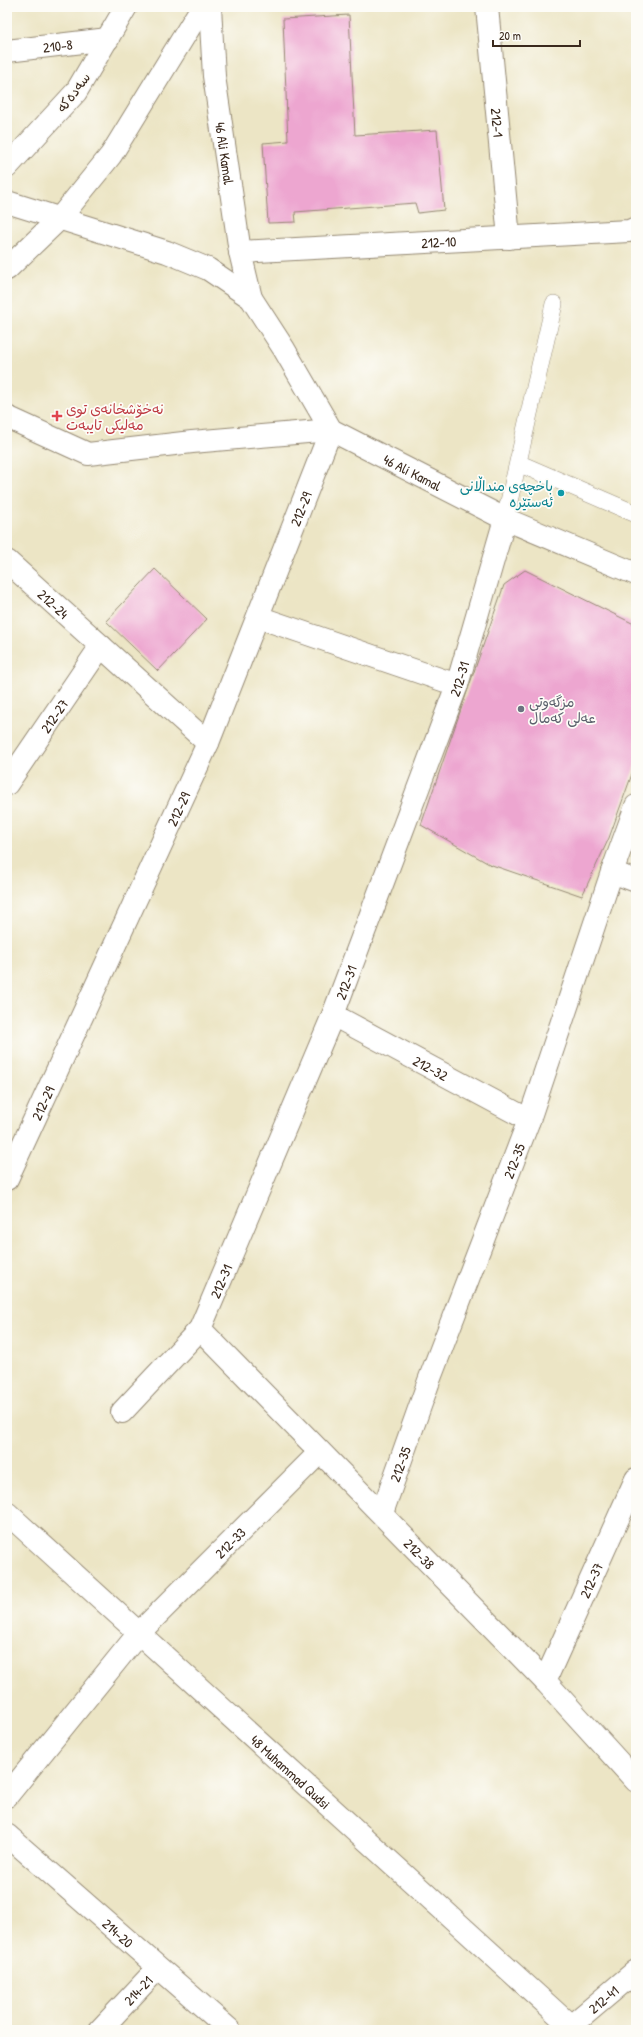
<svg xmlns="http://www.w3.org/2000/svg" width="643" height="2037" font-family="'Patrick Hand','Playpen Sans Arabic',sans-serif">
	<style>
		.building { fill: #eda6d0 }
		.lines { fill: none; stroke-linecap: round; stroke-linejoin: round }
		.lane-casing { stroke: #948872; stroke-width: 18 }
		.street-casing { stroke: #948872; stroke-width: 24 }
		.secondary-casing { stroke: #948872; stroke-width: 24 }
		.lane { stroke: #fff; stroke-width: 17 }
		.street { stroke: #fff; stroke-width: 22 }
		.secondary { stroke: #fff; stroke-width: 22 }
		.health-dot { fill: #e0444e; stroke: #fdfcf7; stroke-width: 1.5 }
		.culture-dot { fill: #0f9aa8; stroke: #fdfcf7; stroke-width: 1.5 }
		.worship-dot { fill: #6b7280; stroke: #fdfcf7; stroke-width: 1.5 }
		.labels { text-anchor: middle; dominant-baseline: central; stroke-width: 3.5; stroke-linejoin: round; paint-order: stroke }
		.street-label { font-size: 14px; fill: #3b2a1e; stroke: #fdfcf7 }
		.health-label { font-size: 14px; fill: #be3a42; stroke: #fdfcf7; text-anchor: start }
		.culture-label { font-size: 14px; fill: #0d838f; stroke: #fdfcf7; text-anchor: end }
		.worship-label { font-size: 14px; fill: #5b616d; stroke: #fdfcf7; text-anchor: start }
	</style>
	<rect width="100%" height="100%" fill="#fdfcf7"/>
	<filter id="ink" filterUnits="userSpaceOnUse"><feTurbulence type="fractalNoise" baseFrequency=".025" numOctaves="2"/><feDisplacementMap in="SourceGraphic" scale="8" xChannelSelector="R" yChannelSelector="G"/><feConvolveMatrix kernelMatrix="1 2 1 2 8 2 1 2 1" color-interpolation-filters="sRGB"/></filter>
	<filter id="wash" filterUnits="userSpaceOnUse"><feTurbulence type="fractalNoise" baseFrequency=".012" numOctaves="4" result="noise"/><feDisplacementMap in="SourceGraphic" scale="16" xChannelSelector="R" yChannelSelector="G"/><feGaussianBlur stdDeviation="0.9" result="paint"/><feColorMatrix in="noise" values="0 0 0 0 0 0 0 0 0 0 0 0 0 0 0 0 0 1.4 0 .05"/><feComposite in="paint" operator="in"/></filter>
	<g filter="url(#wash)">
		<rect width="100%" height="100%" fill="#ece5c5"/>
		<g id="blocks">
			<path class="building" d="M 349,15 L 355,135 L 437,130 L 444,210 L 418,213 L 415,203 L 295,212 L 296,222 L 268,223 L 263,143 L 288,141 L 283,19 Z
				M 155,569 L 207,619 L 158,671 L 106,621 Z
				M 525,570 L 636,625 L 636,763 L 609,838 L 582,896 L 489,864 L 421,825 L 504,585 Z"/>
		</g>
	</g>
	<g filter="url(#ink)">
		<use href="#blocks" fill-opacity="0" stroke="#948872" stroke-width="1"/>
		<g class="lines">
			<g class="lane-casing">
				<path id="lane" d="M 518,463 L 636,514
					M 505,519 L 554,304"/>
			</g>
			<g class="street-casing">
				<g id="street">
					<path id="s1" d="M 487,7 L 509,238"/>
					<path id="s2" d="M 7,51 L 108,39"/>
					<path id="s3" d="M 240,252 L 629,231 L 636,228"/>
					<path id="s4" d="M 7,561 L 208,743"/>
					<path d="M 258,617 L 457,685"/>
					<path id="s5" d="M 7,784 L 101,646"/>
					<path d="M 612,872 L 636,881"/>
					<path id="s6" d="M 333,1015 L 529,1120"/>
					<path id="s7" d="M 7,1179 L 208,743 L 331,430"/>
					<path id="s8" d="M 200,1329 L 545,1681 L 636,1781"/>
					<path id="s9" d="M 122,1412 L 200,1329 L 333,1015 L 457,685 L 505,519"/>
					<path id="s10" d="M 382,1513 L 430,1378 L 529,1120 L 612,872 L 636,806"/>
					<path id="s11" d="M 545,1681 L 636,1479"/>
					<path id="s12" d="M 7,1796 L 139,1633 L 320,1452"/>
					<path id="s13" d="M 7,1835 L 230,2030"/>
					<path id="s14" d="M 571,2026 L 636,1971"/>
					<path id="s15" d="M 100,2030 L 158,1968"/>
				</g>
			</g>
			<g class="secondary-casing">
				<g id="secondary">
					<path id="s16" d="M 210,7 L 214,76 L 240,252 L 251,298"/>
					<path d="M 7,167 L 76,92 L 126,7"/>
					<path id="s17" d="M 7,202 L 167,252 L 208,269 L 251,298 L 284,349 L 331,430 L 505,519 L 636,574"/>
					<path d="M 7,269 L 60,218 L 111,155 L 202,7"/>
					<path d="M 7,417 L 88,454 L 192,442 L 331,430"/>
					<path id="s18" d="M 7,1513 L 575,2030"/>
				</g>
			</g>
			<use href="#lane" class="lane"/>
			<use href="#street" class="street"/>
			<use href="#secondary" class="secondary"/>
		</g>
	</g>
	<path class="health-dot" d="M55 410h4v4h4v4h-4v4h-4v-4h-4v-4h4z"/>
	<circle class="culture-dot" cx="561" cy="493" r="4"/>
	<circle class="worship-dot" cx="521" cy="709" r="4"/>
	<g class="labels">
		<g class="street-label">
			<text stroke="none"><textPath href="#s2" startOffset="51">210-8</textPath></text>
			<text transform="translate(73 92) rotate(-53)">سەدەکە</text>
			<text stroke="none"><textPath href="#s1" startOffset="116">212-1</textPath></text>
			<text stroke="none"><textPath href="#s16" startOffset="147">46 Ali Kamal</textPath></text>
			<text stroke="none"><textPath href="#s3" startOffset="199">212-10</textPath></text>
			<text stroke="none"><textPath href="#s17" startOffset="510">46 Ali Kamal</textPath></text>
			<text stroke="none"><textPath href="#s7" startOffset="732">212-29</textPath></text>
			<text stroke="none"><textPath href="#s4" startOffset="63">212-24</textPath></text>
			<text stroke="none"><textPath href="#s9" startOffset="814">212-31</textPath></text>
			<text stroke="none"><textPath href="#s5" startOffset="83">212-27</textPath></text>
			<text stroke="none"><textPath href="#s7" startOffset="408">212-29</textPath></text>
			<text stroke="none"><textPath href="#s9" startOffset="490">212-31</textPath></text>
			<text stroke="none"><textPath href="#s6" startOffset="111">212-32</textPath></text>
			<text stroke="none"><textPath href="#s7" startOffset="84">212-29</textPath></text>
			<text stroke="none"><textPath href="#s10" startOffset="376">212-35</textPath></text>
			<text stroke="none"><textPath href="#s9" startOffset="166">212-31</textPath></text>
			<text stroke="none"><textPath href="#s10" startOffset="52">212-35</textPath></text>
			<text stroke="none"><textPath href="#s12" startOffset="338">212-33</textPath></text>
			<text stroke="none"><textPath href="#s8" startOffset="314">212-38</textPath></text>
			<text stroke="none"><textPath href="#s11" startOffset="111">212-37</textPath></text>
			<text stroke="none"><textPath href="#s18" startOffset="384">48 Muhammad Qudsi</textPath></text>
			<text stroke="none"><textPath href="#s13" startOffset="148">214-20</textPath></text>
			<text stroke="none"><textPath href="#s15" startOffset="55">214-21</textPath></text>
			<text stroke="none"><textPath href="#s14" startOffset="42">212-41</textPath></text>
		</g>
		<g class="health-label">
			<text x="66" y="408">نەخۆشخانەی توی<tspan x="66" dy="16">مەلیكی تایبەت</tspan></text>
		</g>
		<g class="culture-label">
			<text x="553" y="485">باخچەی منداڵانی<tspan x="553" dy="16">ئەستێرە</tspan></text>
		</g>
		<g class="worship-label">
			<text x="529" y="701">مزگەوتی<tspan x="529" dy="16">عەلی کەمال</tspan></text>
		</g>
	</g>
	<rect width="643" height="2037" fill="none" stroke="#fdfcf7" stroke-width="24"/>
	<path d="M493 40v6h87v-6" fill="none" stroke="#3b2a1e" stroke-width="2"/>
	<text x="499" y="40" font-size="12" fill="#3b2a1e" stroke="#fdfcf7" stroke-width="3" paint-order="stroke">20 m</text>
</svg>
